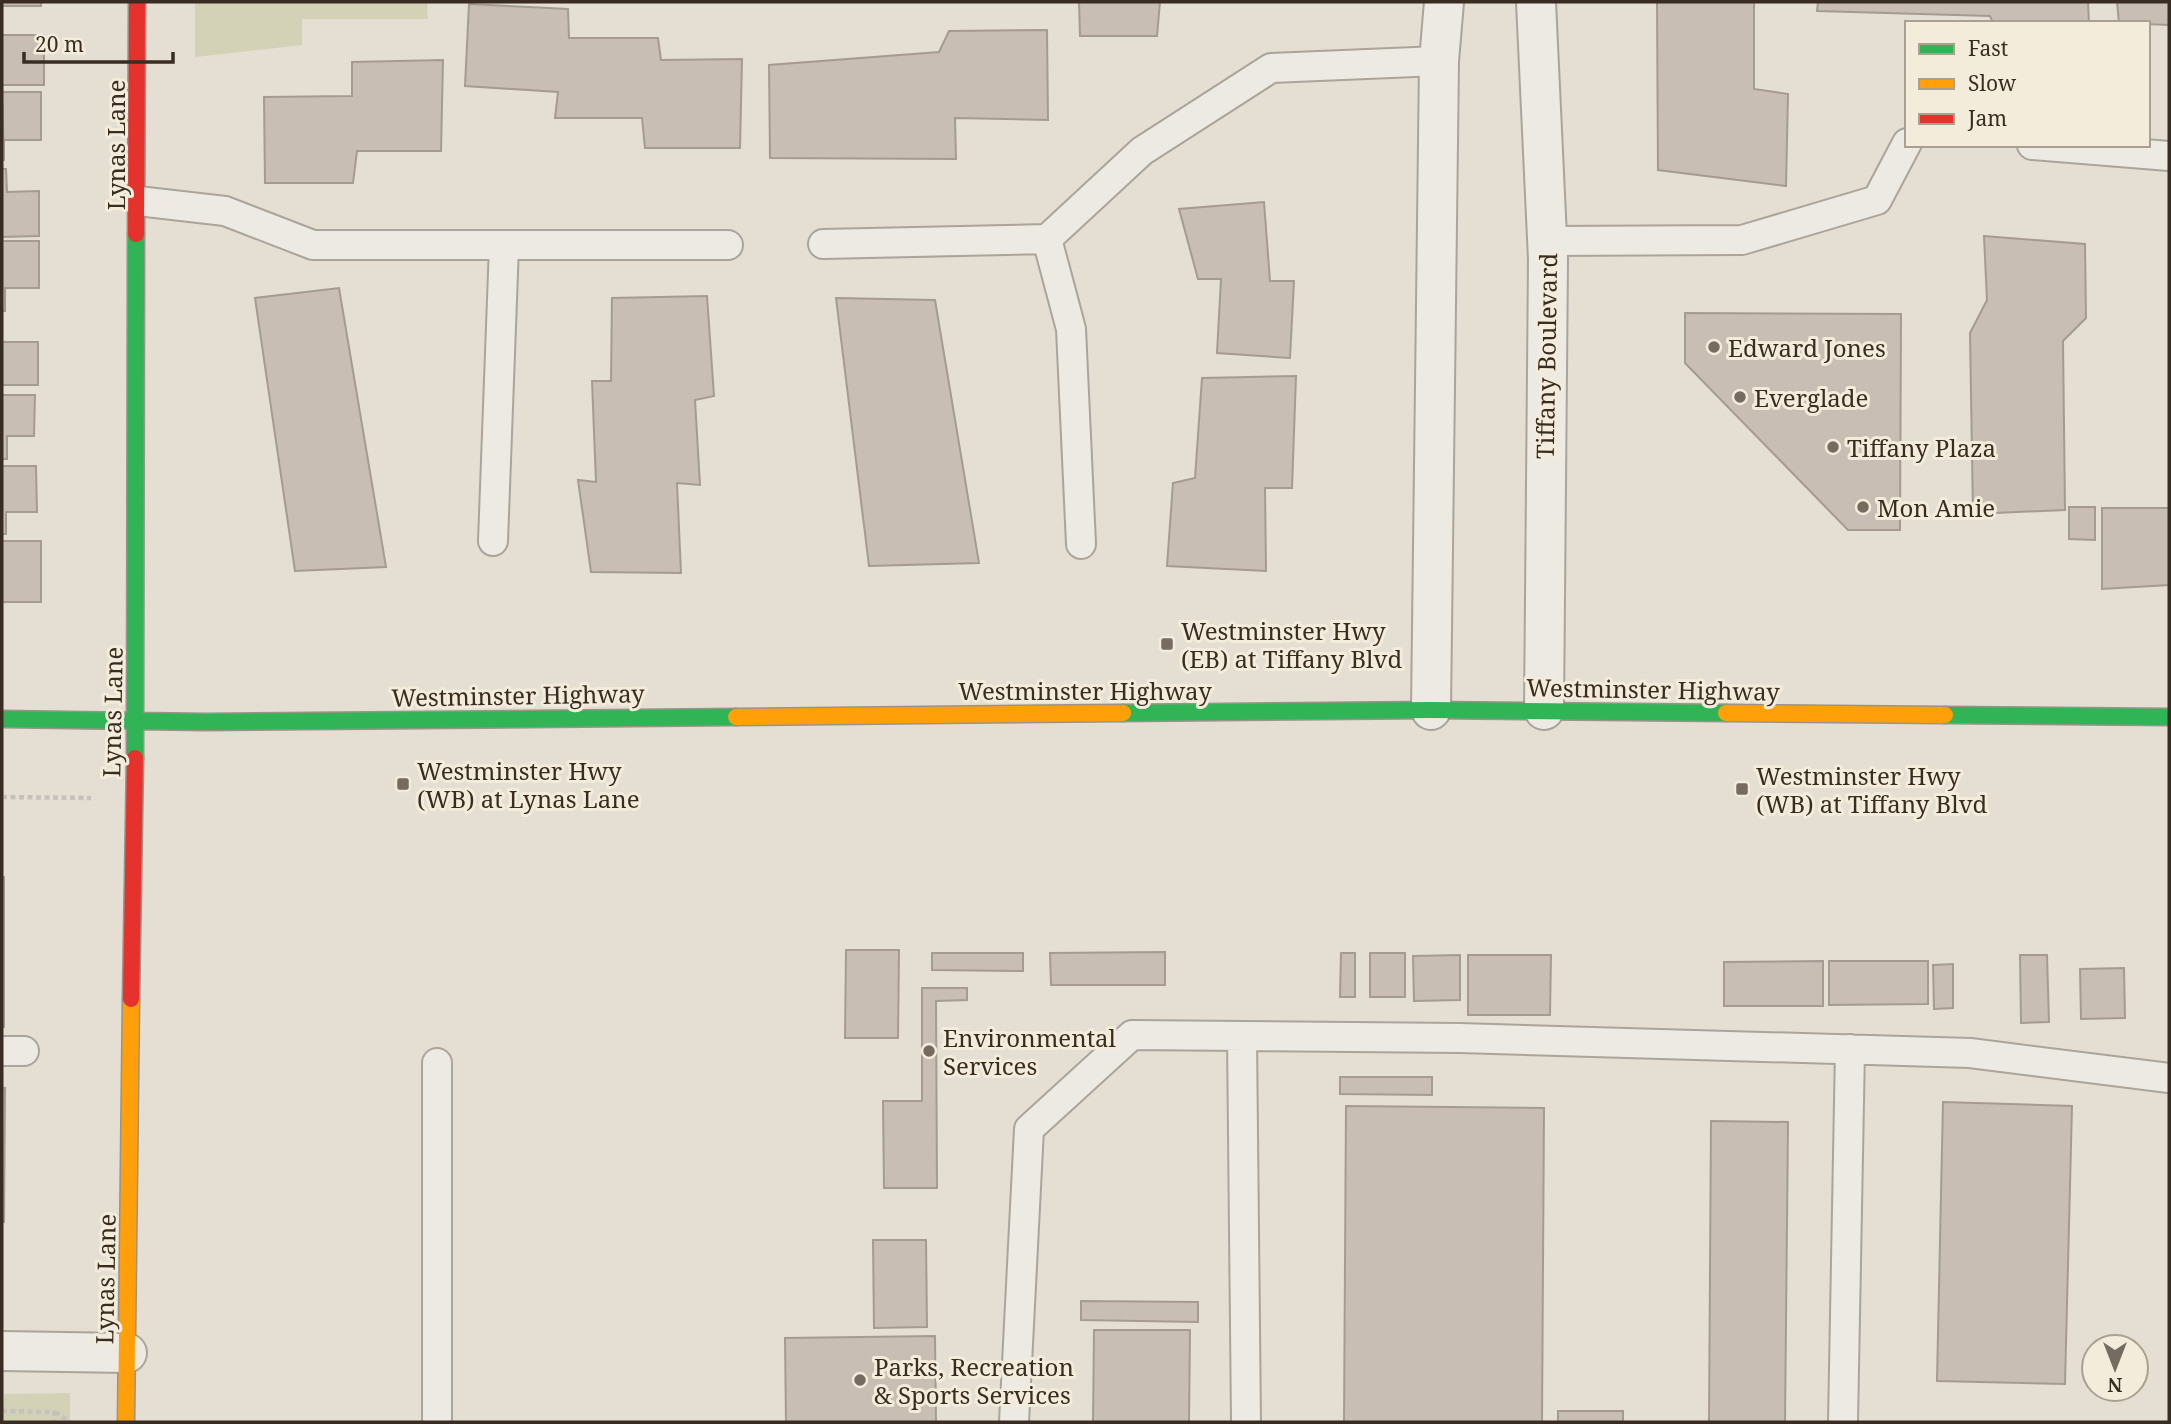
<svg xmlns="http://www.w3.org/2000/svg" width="2171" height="1424" font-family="'Noto Serif',serif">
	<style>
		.green { fill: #d3d2b7 }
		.building { fill: #c8beb4; stroke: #a59b92; stroke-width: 2 }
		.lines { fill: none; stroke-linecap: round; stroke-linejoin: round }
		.lane-casing { stroke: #aaa49b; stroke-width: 32 }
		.street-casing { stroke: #aaa49b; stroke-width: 42 }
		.fast-casing { stroke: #9a938b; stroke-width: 19 }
		.slow-casing { stroke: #9a938b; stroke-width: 19 }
		.jam-casing { stroke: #9a938b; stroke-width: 19 }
		.path { stroke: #c6c1ba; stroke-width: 4.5; stroke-dasharray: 5 3.5; stroke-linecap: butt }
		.lane { stroke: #edeae3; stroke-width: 28 }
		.street { stroke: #edeae3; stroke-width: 38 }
		.fast { stroke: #30b455; stroke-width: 16 }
		.slow { stroke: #ff9f0a; stroke-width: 16 }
		.jam { stroke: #e5322d; stroke-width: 16 }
		.poi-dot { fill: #756b61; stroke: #f3ecdb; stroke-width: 2.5 }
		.labels { text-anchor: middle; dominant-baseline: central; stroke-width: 6; stroke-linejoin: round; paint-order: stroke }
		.street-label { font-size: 24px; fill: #392d23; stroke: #f3ecdb }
		.poi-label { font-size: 24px; fill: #392d23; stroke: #f3ecdb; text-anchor: start }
	</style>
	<rect width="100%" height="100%" fill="#e4ded3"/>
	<path class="green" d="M 195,2 L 427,2 L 428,19 L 302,19 L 302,45 L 195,57 Z
		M 70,1393 L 70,1422 L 2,1422 L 2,1394 Z"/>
	<path class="building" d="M 2,2 L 41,2 L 41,6 L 2,6 Z
		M 1079,2 L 1160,2 L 1157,36 L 1080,36 Z
		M 1657,2 L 1754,2 L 1754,89 L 1788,94 L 1786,186 L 1658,170 Z
		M 1818,2 L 2088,2 L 2089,23 L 1993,23 L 1990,16 L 1817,11 Z
		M 2117,2 L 2169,2 L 2169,25 L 2119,23 Z
		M 469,4 L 568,9 L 569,38 L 658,38 L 661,60 L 742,59 L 740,148 L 645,148 L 642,118 L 555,118 L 558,92 L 465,86 Z
		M 1047,30 L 1048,120 L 955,118 L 956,159 L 770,158 L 769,65 L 939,52 L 949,31 Z
		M 2,35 L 44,35 L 44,85 L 2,85 Z
		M 443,60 L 441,151 L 357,151 L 353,183 L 265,183 L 264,97 L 352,96 L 352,62 Z
		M 2,92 L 41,92 L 41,140 L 4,140 L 4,161 Z
		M 2,169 L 6,169 L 7,192 L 39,191 L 39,236 L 2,237 Z
		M 1264,202 L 1270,281 L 1294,281 L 1290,358 L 1217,353 L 1221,279 L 1198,279 L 1179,209 Z
		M 1984,236 L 2085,244 L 2086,318 L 2063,341 L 2065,510 L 1973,514 L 1970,333 L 1987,300 Z
		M 2,241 L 39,241 L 39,288 L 5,288 L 5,311 L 2,311 Z
		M 339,288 L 386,567 L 295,571 L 255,298 Z
		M 707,296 L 714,396 L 695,400 L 700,485 L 677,483 L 681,573 L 591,572 L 578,480 L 596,482 L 592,381 L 611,381 L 612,298 Z
		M 836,298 L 935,300 L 979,563 L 869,566 Z
		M 1685,313 L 1901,314 L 1900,530 L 1848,530 L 1685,363 Z
		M 2,342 L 38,342 L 38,385 L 2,385 Z
		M 1296,376 L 1292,488 L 1265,488 L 1266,571 L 1167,566 L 1173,483 L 1195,478 L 1202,378 Z
		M 2,395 L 35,395 L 34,436 L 7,436 L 7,459 L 2,459 Z
		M 2,466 L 36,466 L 37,512 L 6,512 L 6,534 L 2,534 Z
		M 2069,507 L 2095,507 L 2095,540 L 2069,539 Z
		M 2102,508 L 2169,508 L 2169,585 L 2102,589 Z
		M 2,541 L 41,541 L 41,602 L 2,602 Z
		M 2,877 L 4,877 L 4,1027 L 2,1027 Z
		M 846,950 L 899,950 L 898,1038 L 845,1038 Z
		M 1165,952 L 1165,985 L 1051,985 L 1050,953 Z
		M 932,953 L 1023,953 L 1023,971 L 932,970 Z
		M 1341,953 L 1355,953 L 1355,997 L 1340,997 Z
		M 1370,953 L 1405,953 L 1405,997 L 1370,997 Z
		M 1460,955 L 1460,1000 L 1414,1001 L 1413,956 Z
		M 1468,955 L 1551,955 L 1550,1015 L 1468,1015 Z
		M 2020,955 L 2047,955 L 2049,1022 L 2021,1023 Z
		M 1823,961 L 1823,1006 L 1724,1006 L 1724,962 Z
		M 1829,961 L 1928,961 L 1928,1004 L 1829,1005 Z
		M 1953,964 L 1953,1008 L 1934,1009 L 1933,965 Z
		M 2124,968 L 2125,1018 L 2081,1019 L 2080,969 Z
		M 922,988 L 967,988 L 967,1000 L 936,1001 L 937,1188 L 884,1188 L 883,1101 L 922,1101 Z
		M 1340,1077 L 1432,1077 L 1432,1095 L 1340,1094 Z
		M 2,1088 L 5,1088 L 4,1222 L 2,1222 Z
		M 1943,1102 L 2072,1106 L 2065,1384 L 1937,1381 Z
		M 1346,1106 L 1544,1108 L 1542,1422 L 1344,1422 Z
		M 1711,1121 L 1788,1122 L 1785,1422 L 1709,1422 Z
		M 873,1240 L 926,1240 L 927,1327 L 874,1328 Z
		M 1081,1301 L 1198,1302 L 1198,1322 L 1081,1320 Z
		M 1094,1330 L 1190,1330 L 1189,1422 L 1093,1422 Z
		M 935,1336 L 936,1422 L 786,1422 L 785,1338 Z
		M 1558,1411 L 1623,1411 L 1623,1422 L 1558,1422 Z"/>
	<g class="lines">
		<g class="lane-casing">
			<path id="lane" d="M 2032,145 L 2169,156
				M 138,201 L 225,211 L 313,245 L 728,245
				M 1047,239 L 1071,329 L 1081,544
				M 1547,241 L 1742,240 L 1877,200 L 1907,143
				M 823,244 L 1047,239 L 1142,151 L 1271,68 L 1439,61
				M 493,541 L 504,246
				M 1242,1036 L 1246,1422
				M 2,1051 L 24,1051
				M 437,1422 L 437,1063
				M 1014,1422 L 1029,1129 L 1132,1035 L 1460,1038 L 1970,1053 L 2169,1078
				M 1843,1422 L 1850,1049"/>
		</g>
		<g class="street-casing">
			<path id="street" d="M 1536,2 L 1548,259 L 1544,710
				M 1431,710 L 1439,61 L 1444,2
				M 2,1351 L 127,1353"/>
		</g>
		<g class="fast-casing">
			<path id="fast" d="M 1123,713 L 1431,710 L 1726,713
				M 1945,715 L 2169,717
				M 2,719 L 206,722 L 736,717
				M 135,758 L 136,234"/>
		</g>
		<g class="slow-casing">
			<path id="slow" d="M 1726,713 L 1945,715
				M 736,717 L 1123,713
				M 126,1422 L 131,999"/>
		</g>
		<g class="jam-casing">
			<path id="jam" d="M 136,234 L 137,2
				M 131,999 L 135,758"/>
		</g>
		<path class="path" d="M 2,797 L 91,798
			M 2,1411 L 54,1412 L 54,1422
			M 55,1412 L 70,1422"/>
		<use href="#lane" class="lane"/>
		<use href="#street" class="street"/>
		<use href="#fast" class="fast"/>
		<use href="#slow" class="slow"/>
		<use href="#jam" class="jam"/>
	</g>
	<g class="poi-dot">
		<circle cx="1714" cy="347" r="7"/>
		<circle cx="1740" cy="397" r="7"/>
		<circle cx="1833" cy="447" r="7"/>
		<circle cx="1863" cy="507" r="7"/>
		<rect x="1160" y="637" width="14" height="14" rx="3.5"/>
		<rect x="396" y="777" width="14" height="14" rx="3.5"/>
		<rect x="1735" y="782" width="14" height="14" rx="3.5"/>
		<circle cx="929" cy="1051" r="7"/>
		<circle cx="860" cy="1380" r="7"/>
	</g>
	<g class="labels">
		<g class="street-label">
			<text transform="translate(115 145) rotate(-90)">Lynas Lane</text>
			<text transform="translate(1546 356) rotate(-89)">Tiffany Boulevard</text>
			<text transform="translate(1653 689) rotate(1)">Westminster Highway</text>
			<text x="1085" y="690">Westminster Highway</text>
			<text transform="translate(518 695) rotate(-1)">Westminster Highway</text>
			<text transform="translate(112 712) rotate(-89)">Lynas Lane</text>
			<text transform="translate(105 1279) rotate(-89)">Lynas Lane</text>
		</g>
		<g class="poi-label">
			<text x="1728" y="347">Edward Jones</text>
			<text x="1754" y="397">Everglade</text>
			<text x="1847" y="447">Tiffany Plaza</text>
			<text x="1877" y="507">Mon Amie</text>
			<text x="1181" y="630">Westminster Hwy<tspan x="1181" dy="28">(EB) at Tiffany Blvd</tspan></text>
			<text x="417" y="770">Westminster Hwy<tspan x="417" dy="28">(WB) at Lynas Lane</tspan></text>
			<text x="1756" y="775">Westminster Hwy<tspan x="1756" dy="28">(WB) at Tiffany Blvd</tspan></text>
			<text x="943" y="1037">Environmental<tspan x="943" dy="28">Services</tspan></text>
			<text x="874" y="1366">Parks, Recreation<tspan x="874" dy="28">&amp; Sports Services</tspan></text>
		</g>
	</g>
	<rect width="2171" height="1424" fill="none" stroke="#392d23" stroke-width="7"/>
	<rect x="1905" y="21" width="245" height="126" fill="#f3ecdb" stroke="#a9a091" stroke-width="2"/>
	<rect x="1919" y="44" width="35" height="10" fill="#30b455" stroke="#a9a091" stroke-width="2"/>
	<text x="1968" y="56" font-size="21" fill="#392d23">Fast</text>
	<rect x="1919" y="79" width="35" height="10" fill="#ff9f0a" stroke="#a9a091" stroke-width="2"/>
	<text x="1968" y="91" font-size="21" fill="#392d23">Slow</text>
	<rect x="1919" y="114" width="35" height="10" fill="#e5322d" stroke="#a9a091" stroke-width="2"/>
	<text x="1968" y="126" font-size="21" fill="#392d23">Jam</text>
	<g transform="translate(2115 1368) rotate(180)"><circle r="33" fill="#f3ecdb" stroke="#a9a091" stroke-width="2"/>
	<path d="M0-5L12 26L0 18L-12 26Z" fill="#756b61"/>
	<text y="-10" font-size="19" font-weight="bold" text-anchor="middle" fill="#392d23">N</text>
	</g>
	<path d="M24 52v10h149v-10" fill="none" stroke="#392d23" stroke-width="3.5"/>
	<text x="35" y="52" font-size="21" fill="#392d23" stroke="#f3ecdb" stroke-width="5" paint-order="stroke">20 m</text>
</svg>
